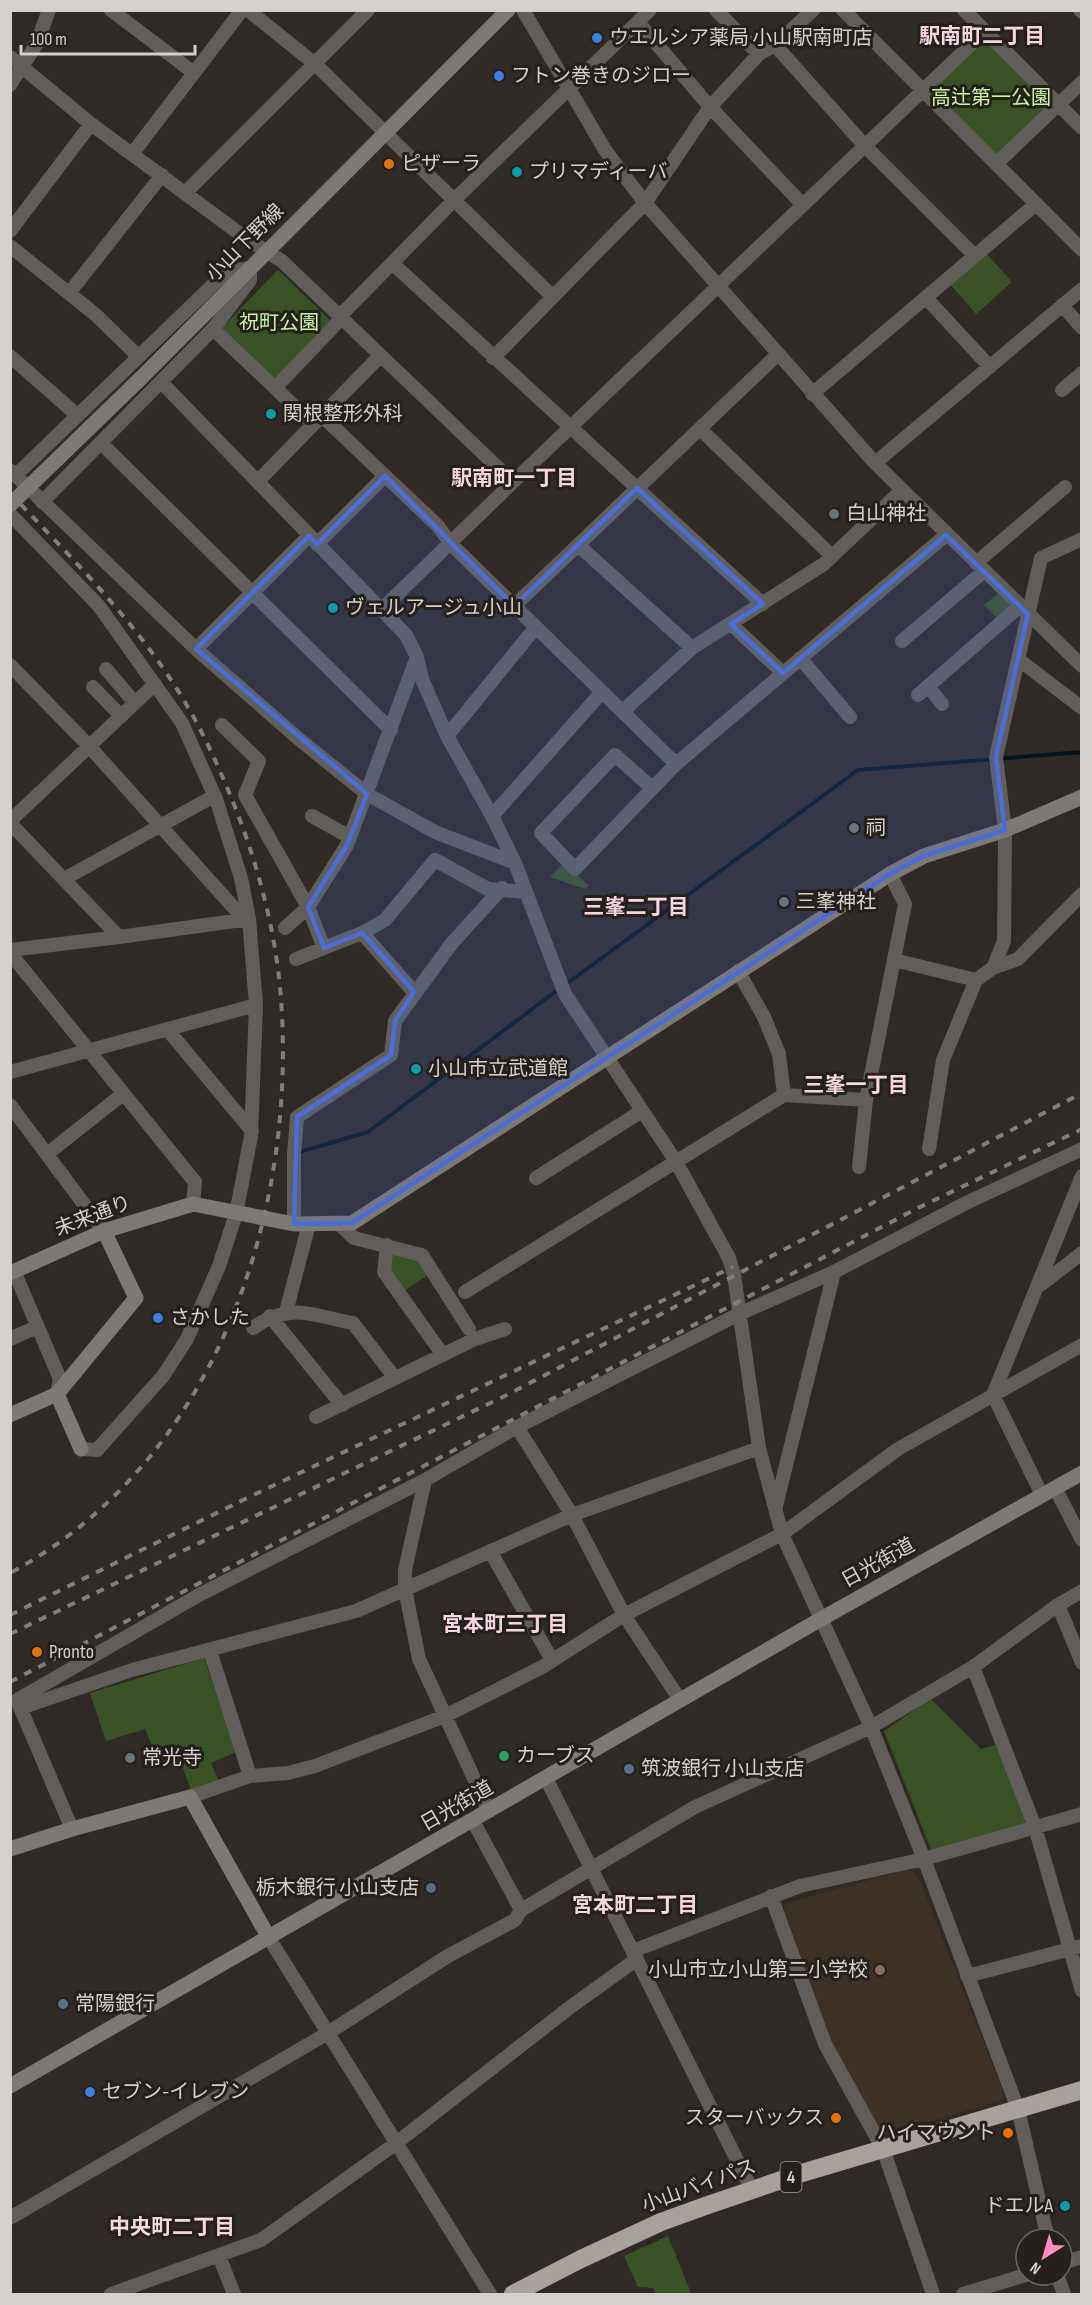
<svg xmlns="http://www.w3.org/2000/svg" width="1092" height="2305" font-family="'Sofia Sans Condensed','Noto Sans JP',sans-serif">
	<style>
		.education { fill: #3e3022 }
		.green { fill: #3a5226 }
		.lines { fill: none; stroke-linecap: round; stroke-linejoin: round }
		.stream { stroke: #02151e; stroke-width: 4 }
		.street { stroke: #605d5b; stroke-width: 14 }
		.secondary { stroke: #7d7976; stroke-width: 15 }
		.highway { stroke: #a8a19c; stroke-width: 18 }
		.rail { stroke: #837e7b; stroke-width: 4; stroke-dasharray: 8 8; stroke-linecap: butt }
		.secondary-bridge { stroke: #7d7976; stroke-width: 15 }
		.marked { fill: #4b6ed6; fill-opacity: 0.2; stroke: #4b6ed6; stroke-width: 4.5; stroke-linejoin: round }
		.shop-dot { fill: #3f7fe0; stroke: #26201d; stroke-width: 2 }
		.food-dot { fill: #e8710a; stroke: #26201d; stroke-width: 2 }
		.culture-dot { fill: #0f9aa8; stroke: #26201d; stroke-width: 2 }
		.worship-dot { fill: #6b7280; stroke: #26201d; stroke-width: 2 }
		.leisure-dot { fill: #2e9e5b; stroke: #26201d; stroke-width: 2 }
		.service-dot { fill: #5c6f8a; stroke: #26201d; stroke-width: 2 }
		.education-dot { fill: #8d6e63; stroke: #26201d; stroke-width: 2 }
		.labels { text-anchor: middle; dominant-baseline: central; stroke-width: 6; stroke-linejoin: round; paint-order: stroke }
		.shield { fill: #26201d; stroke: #a09b99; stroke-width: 1.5 }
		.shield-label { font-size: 18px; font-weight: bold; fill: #d4d0ce }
		.poi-label { font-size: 20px; fill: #d4d0ce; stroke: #26201d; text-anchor: start }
		.park-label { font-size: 20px; fill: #c6f3a4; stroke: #26201d }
		.street-label { font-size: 20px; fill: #d4d0ce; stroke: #26201d }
		.neighbourhood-label { font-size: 21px; font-weight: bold; fill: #f6d5e2; stroke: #26201d }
	</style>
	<rect width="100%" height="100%" fill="#302a26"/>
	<path class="education" d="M 910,1869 L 918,1876 L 1004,2094 L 1000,2101 L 880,2136 L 828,2035 L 783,1904 Z"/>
	<path class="green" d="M 984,34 L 1055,104 L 996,161 L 927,91 Z
		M 985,252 L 1012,282 L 976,314 L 949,283 Z
		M 278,270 L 333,323 L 276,380 L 221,329 Z
		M 1000,592 L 1014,607 L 999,620 L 984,605 Z
		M 564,862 L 589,886 L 585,889 L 550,877 Z
		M 392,1250 L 419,1257 L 431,1273 L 404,1291 L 387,1271 Z
		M 204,1658 L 236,1752 L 211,1763 L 219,1782 L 191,1790 L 181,1763 L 174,1764 L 153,1748 L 145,1729 L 106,1741 L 90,1693 Z
		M 931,1699 L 981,1749 L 996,1745 L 1028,1824 L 932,1852 L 884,1731 Z
		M 668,2236 L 689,2288 L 690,2294 L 656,2294 L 653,2288 L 638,2287 L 624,2256 Z"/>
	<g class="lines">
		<path class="stream" d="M 565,985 L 858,770 L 1082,752
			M 296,1153 L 368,1132 L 559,989"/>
		<path class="street" d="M 111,10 L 194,73
			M 248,10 L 315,64 L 553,297
			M 523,10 L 605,150 L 645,203 L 875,463 L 1082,666
			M 716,10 L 759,54
			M 843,10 L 1082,250
			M 964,10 L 1082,128
			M 1080,10 L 1082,12
			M 638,22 L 710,107 L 803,205
			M 775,45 L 865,146 L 975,256
			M 10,57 L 91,124 L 247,239 L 282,261 L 513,482 L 985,31
			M 10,85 L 36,45 L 49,10
			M 132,154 L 242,10
			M 996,164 L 1082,82
			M 186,192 L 368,10
			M 10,231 L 91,124
			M 10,246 L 96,315 L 138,356
			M 392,263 L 763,604
			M 70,292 L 162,175
			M 927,299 L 990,367
			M 1062,305 L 1082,328
			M 213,329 L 313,424
			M 10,356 L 77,415
			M 493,358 L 645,203 L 710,107 L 759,54 L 775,45 L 813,10
			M 162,383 L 406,635 L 417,657 L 422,679 L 447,736 L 492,816 L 515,863 L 565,994 L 675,1160 L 729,1258 L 734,1275 L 759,1448 L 782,1534 L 871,1727 L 924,1859 L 1018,2109 L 1048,2239
			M 275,388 L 338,322 L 340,316 L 453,201 L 650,10
			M 1062,390 L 1082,373
			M 812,394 L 1036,204
			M 321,415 L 438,526 L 451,544 L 676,764
			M 700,429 L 832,556
			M 101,443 L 391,730
			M 875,463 L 1082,289
			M 10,470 L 196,649 L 300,740 L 367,794 L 435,832 L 515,863
			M 16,475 L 217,281 L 233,271 L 250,268 L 250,280 L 213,329 L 42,502
			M 258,481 L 380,356
			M 10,514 L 99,606 L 182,723 L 216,799 L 241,878 L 249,919 L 256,1005 L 251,1136 L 236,1214 L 219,1266 L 187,1339 L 163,1376 L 97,1450 L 81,1449
			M 317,544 L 385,476
			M 578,545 L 692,648
			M 976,563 L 1065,487
			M 514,606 L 777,355
			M 381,610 L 513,482
			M 731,624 L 783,673
			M 902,641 L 984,571
			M 196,649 L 309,536
			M 800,658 L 850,717
			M 1018,659 L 1082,708
			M 10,665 L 89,746 L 234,908 L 249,919
			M 106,669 L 135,703
			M 928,686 L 942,704
			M 93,687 L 121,716
			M 918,695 L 1020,606
			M 623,711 L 692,648 L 824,564 L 901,491
			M 222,725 L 259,761 L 245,795 L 308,907 L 324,948
			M 447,736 L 536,627
			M 652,788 L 615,755 L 541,833 L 575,869 L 676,764 L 946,535
			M 312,816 L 350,837
			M 492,816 L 601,693
			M 10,821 L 155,684
			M 10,823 L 119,937 L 249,919
			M 64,879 L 214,796
			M 285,928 L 308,907 L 347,845 L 417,657
			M 362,933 L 414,992
			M 10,950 L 119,937
			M 10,953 L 195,1182 L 193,1204
			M 296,959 L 362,933 L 385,920 L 435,860 L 488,889 L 526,892
			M 894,960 L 976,980 L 993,968 L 1004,941 L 1005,830 L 996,757 L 1041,558 L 1082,539
			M 993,968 L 1018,959 L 1082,894
			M 738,971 L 764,1017 L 779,1054 L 784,1095
			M 167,1029 L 252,1131
			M 10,1072 L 256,1005
			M 10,1105 L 104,1231
			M 929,1149 L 943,1060 L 976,980
			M 47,1154 L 123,1094
			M 859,1167 L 866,1100 L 905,904 L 890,874
			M 536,1178 L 642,1111
			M 294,1224 L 294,1155 L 297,1117 L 391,1055 L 395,1021 L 452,943 L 502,888
			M 340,1225 L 354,1238 L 422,1255 L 469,1329
			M 387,1245 L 384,1272 L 443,1355
			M 14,1271 L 60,1379 L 57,1394
			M 1039,1286 L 1082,1253
			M 465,1292 L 784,1095 L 866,1100
			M 286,1312 L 309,1224
			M 270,1316 L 342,1405
			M 253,1328 C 289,1302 312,1315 353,1323 L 395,1378
			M 10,1339 L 37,1327
			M 316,1417 L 475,1339 L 505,1329
			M 517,1427 L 572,1515 L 624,1615 L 680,1700
			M 425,1480 L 405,1570 L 405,1589 L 419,1659 L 489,1811
			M 1055,1488 L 1082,1540
			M 1042,1495 L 993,1395 L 1082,1176
			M 776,1506 L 834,1272
			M 490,1551 L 552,1660
			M 1058,1605 L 1082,1663
			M 210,1651 L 250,1776
			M 973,1667 L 1035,1827 L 1082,1991
			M 21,1708 L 132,1670 L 356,1611 L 572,1515 L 759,1448
			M 546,1778 L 752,2190
			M 190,1797 L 250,1776 L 288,1773 L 315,1766 L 445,1716 L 491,1693 L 542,1667 L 624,1615 L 782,1534 L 898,1449 L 1082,1345
			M 473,1821 L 521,1910
			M 72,1829 L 17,1700 L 199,1595 L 425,1480 L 517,1427 L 739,1314 L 834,1272 L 966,1203 L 1082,1149
			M 771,1896 L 825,2044 L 883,2149 L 933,2294
			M 269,1938 L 490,2294
			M 633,1951 L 800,1886 L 924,1859 L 1082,1814
			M 967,1976 L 1082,1946
			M 10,2218 L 328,2033 L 448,1956 L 515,1920 L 521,1910 L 695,1807 L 871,1727 L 973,1667 L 1058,1605 L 1082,1591
			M 219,2256 L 234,2294
			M 1062,2263 L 1082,2257
			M 1057,2275 L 1064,2294
			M 111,2294 L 261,2240 L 395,2144 L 569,2008 L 637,1959
			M 963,2294 L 1026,2275"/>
		<path class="secondary" d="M 141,378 L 508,10
			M 10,1273 L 104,1231 L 193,1204 L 294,1224 L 352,1223 L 890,874 L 924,856 L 1005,830 L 1082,797
			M 57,1394 L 81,1449
			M 10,1415 L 57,1394 L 136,1298 L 104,1231
			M 10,1849 L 72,1829 L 190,1797 L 269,1938
			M 10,2086 L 821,1619 L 1082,1473"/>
		<path class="highway" d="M 513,2294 L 581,2259 L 661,2222 L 708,2205 L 802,2173 L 1082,2090"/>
		<path class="rail" d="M 10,493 C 79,566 153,638 200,729 C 242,812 274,905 281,999 C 297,1218 213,1464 10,1573
			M 10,1615 L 243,1500 L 733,1267
			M 10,1634 L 507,1395 L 1082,1093
			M 10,1682 L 918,1208 L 1082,1129"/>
		<path class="secondary-bridge" d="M 10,505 L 141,378"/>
	</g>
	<path class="marked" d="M 385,476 L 514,606 L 637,488 L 763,604 L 731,624 L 783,673 L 946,535 L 1028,614 L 996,757 L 1005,830 L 924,856 L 890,874 L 352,1223 L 294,1224 L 297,1117 L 391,1055 L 395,1021 L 414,992 L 362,933 L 324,948 L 308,907 L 347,845 L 367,794 L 196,649 L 309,536 L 317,544 Z"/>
	<g class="shop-dot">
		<circle cx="597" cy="38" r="6"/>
		<circle cx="499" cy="76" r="6"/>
		<circle cx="158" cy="1318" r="6"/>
		<circle cx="90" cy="2092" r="6"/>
	</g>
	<g class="food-dot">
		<circle cx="389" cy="164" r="6"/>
		<circle cx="37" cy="1652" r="6"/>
		<circle cx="836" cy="2118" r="6"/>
		<circle cx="1008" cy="2133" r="6"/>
	</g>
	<g class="culture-dot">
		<circle cx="517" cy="172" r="6"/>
		<circle cx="271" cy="414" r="6"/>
		<circle cx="333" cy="608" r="6"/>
		<circle cx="416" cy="1069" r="6"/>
		<circle cx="1065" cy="2206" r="6"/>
	</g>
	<g class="worship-dot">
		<circle cx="834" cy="514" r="6"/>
		<circle cx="854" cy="828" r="6"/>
		<circle cx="784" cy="902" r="6"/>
		<circle cx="130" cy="1758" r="6"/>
	</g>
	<circle class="leisure-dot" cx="504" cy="1756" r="6"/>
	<g class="service-dot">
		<circle cx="629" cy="1769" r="6"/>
		<circle cx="431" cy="1888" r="6"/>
		<circle cx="63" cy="2004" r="6"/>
	</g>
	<circle class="education-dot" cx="880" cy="1970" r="6"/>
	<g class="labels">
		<rect class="shield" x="780.5" y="2162" width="21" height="30" rx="4.5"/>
		<g class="shield-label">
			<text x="791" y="2177">4</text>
		</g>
		<g class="poi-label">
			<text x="609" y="38">ウエルシア薬局 小山駅南町店</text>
			<text x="511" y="76">フトン巻きのジロー</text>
			<text x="401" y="164">ピザーラ</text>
			<text x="529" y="172">プリマディーバ</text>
			<text x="283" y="414">関根整形外科</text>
			<text x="846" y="514">白山神社</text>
			<text x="345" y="608">ヴェルアージュ小山</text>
			<text x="866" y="828">祠</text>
			<text x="796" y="902">三峯神社</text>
			<text x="428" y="1069">小山市立武道館</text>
			<text x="170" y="1318">さかした</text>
			<text x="49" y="1652">Pronto</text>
			<text x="516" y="1756">カーブス</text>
			<text x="142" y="1758">常光寺</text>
			<text x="641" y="1769">筑波銀行 小山支店</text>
			<text x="419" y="1888" text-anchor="end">栃木銀行 小山支店</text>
			<text x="868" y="1970" text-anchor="end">小山市立小山第二小学校</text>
			<text x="75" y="2004">常陽銀行</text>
			<text x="102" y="2092">セブン-イレブン</text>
			<text x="824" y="2118" text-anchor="end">スターバックス</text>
			<text x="996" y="2133" text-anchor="end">ハイマウント</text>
			<text x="1053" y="2206" text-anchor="end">ドエルA</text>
		</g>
		<g class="park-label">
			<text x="991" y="98">高辻第一公園</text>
			<text x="279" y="323">祝町公園</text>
		</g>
		<g class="street-label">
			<text transform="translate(245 243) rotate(-45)">小山下野線</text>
			<text transform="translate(93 1216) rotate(-21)">未来通り</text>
			<text transform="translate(878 1563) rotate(-29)">日光街道</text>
			<text transform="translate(457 1806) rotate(-30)">日光街道</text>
			<text transform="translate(699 2186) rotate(-20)">小山バイパス</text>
		</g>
		<g class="neighbourhood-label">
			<text x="982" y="36">駅南町二丁目</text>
			<text x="514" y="478">駅南町一丁目</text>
			<text x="636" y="907">三峯二丁目</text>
			<text x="856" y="1085">三峯一丁目</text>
			<text x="505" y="1624">宮本町三丁目</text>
			<text x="635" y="1905">宮本町二丁目</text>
			<text x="172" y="2227">中央町二丁目</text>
		</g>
	</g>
	<rect width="1092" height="2305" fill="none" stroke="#d4d0ce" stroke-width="24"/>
	<g transform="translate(1044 2257) rotate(217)"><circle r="28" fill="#26201d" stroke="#6c6664" stroke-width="1.5"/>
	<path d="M0-4.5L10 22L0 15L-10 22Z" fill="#fc8fc2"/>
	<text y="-9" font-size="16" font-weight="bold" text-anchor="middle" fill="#d4d0ce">N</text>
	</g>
	<path d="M21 45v9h174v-9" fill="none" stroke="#d4d0ce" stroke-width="3"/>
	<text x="30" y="45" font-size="18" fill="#d4d0ce" stroke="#26201d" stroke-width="4.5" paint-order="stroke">100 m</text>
</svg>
